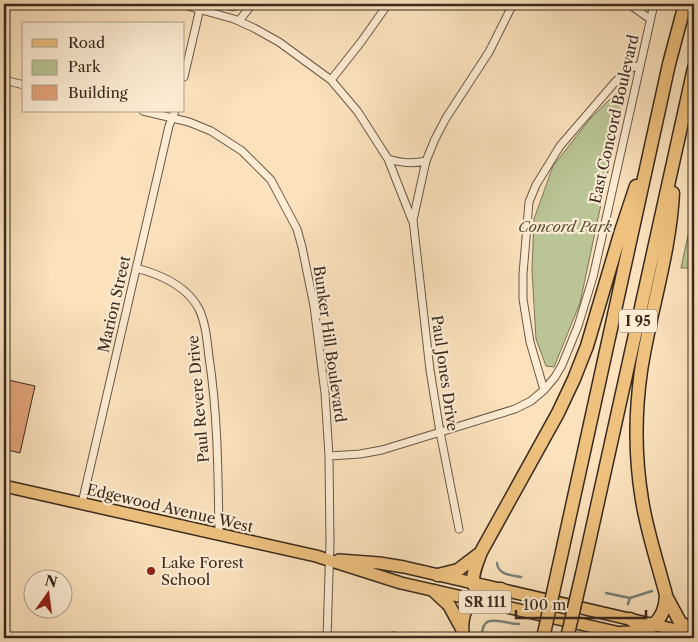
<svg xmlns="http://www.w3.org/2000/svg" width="698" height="642" font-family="'Libre Caslon Text',serif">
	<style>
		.green { fill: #bac494; stroke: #7a775a }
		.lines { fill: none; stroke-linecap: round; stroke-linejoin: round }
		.stream { stroke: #77827b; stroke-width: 2.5 }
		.building { fill: #e3a379; stroke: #392a1f }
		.minor-casing { stroke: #6a5846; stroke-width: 9 }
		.primary-casing { stroke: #392a1f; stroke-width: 14 }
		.motorway-casing { stroke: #392a1f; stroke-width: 15 }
		.minor { stroke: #fcecd3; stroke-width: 7 }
		.primary { stroke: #eec17e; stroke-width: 11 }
		.motorway { stroke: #eec17e; stroke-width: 12 }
		.motorway-bridge-casing { stroke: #392a1f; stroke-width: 15; stroke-linecap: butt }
		.motorway-bridge { stroke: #eec17e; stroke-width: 12 }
		.poi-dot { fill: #8f2418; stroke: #fcecd3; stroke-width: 2 }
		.labels { text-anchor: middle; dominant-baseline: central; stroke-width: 4.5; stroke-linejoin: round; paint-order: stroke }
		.shield { fill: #fcecd3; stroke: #746455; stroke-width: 1 }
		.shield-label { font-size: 14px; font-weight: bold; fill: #392a1f }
		.street-label { font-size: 15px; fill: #392a1f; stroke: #fcecd3 }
		.park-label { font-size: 15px; font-style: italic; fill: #59503c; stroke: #fcecd3 }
		.poi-label { font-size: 15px; fill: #392a1f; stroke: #fcecd3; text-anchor: start }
	</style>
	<rect width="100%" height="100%" fill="#fbe2bc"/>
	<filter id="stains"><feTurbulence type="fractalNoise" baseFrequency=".004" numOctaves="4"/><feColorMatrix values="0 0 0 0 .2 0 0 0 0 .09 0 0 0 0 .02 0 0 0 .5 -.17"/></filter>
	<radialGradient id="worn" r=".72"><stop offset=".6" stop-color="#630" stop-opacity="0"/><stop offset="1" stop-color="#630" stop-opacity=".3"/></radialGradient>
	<path class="green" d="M 213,4 L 245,4 L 241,9 L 232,11 L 215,6 Z
		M 627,82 L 580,303 L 554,367 L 546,366 L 536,339 L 532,271 L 534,219 L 553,166 L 590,119 Z
		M 690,226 L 694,227 L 694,268 L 681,268 Z"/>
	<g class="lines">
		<path class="stream" d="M 497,563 C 498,575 511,575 521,577
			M 606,593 L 630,598 L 652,591
			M 628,604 L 630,598
			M 482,638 C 481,610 501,624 519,624"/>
	</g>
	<path class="building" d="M 4,379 L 35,386 L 20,453 L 4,449 L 4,430 L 10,401 L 4,400 Z"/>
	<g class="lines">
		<g class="minor-casing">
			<path id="minor" d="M 180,4 L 234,19 L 254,28 L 279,42 L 331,80 L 358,112 L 388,159 L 412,220
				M 629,4 L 650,19
				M 239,21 L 252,4
				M 184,77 L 201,4
				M 4,80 L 24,85
				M 331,80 L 361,42 L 388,4
				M 143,111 L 189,122 L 211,131 L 242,151 L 271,180 L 297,229 L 302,247 L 314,306 L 325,393 L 329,456 L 330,543 L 327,638
				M 388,159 C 402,163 412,164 426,161
				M 136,268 C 159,274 187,286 199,309 C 206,324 207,341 209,357 C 218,416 218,474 219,533
				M 544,390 L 530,342 L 523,299 L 523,274 L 529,202 L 536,185 L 560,146 L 616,81 L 629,69 L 640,65
				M 329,456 L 360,454 L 382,450 L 515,409 L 531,401 L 544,390 L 555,377 L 562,365 L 578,326 L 593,277 L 654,4
				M 82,503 L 169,126 L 175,111
				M 459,529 L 440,432 L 430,370 L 413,220 L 426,161 L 435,139 L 446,118 L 489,52 L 513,4
				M 388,638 L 393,636 L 394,638"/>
		</g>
		<g class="primary-casing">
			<path id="primary" d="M 4,486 L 316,556 L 401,583 L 642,638
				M 339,560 L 379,563 L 404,567 L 694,634"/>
		</g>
		<g class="motorway-casing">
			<path id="motorway" d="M 558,570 L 669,64 L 685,4
				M 582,574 L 694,68
				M 438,575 L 458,570 L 479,554
				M 434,591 L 449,605 L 461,627
				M 666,596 L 680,622 L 694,633
				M 494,604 C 466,588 471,578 481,552 L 558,413 L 574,379 L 587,346 L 621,231 L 636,186
				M 630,619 L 646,629 L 653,638
				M 620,633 C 647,633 665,624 666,595 C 658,564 647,532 642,500 C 635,458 635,413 641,371 C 650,312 670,253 673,193
				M 463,638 C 459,609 471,592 501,589"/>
		</g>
		<use href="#minor" class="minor"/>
		<use href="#primary" class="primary"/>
		<use href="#motorway" class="motorway"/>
		<g class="motorway-bridge-casing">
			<path id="motorway-bridge" d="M 543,638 L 558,570
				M 567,638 L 582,574"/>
		</g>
		<use href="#motorway-bridge" class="motorway-bridge"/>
	</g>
	<circle class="poi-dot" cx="151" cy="571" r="5"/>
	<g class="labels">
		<g class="shield">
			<rect x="619" y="309.5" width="38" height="23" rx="4"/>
			<rect x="459" y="590.5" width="52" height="23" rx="4"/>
		</g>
		<g class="shield-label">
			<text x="638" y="321">I 95</text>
			<text x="485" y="602">SR 111</text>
		</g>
		<g class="street-label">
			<text transform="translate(614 119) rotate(-77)">East Concord Boulevard</text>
			<text transform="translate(114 304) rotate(-77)">Marion Street</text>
			<text transform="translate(330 344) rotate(82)">Bunker Hill Boulevard</text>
			<text transform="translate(445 373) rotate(82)">Paul Jones Drive</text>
			<text transform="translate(198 399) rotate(-95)">Paul Revere Drive</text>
			<text transform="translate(170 508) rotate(13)">Edgewood Avenue West</text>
		</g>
		<g class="park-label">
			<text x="565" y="226">Concord Park</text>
		</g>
		<g class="poi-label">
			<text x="161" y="562">Lake Forest<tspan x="161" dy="17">School</tspan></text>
		</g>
	</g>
	<rect width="698" height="642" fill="none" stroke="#fbe2bc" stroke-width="20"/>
	<rect x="5" y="5" width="688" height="632" fill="none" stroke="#392a1f" stroke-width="2.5"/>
	<rect x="10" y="10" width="678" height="622" fill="none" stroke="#392a1f"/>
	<rect x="22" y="22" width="162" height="90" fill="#fcecd3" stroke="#ae9e8b"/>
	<rect x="32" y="39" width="25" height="8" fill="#eec17e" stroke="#ae9e8b"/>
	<text x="68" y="48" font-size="15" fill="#392a1f">Road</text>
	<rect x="32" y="60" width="25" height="15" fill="#bac494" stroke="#ae9e8b"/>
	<text x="68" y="72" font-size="15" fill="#392a1f">Park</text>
	<rect x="32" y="85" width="25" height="15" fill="#e3a379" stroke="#ae9e8b"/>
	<text x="68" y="98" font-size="15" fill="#392a1f">Building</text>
	<g transform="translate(48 594) rotate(14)"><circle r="24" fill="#fcecd3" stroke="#ae9e8b"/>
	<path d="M0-4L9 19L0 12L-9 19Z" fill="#8f2418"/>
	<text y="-8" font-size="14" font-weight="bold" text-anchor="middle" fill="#392a1f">N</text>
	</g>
	<path d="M516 610v8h130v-8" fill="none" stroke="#392a1f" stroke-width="2.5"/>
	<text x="523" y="610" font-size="15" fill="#392a1f" stroke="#fcecd3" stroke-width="4" paint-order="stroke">100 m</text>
	<rect width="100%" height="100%" filter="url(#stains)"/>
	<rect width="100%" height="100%" fill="url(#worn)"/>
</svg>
